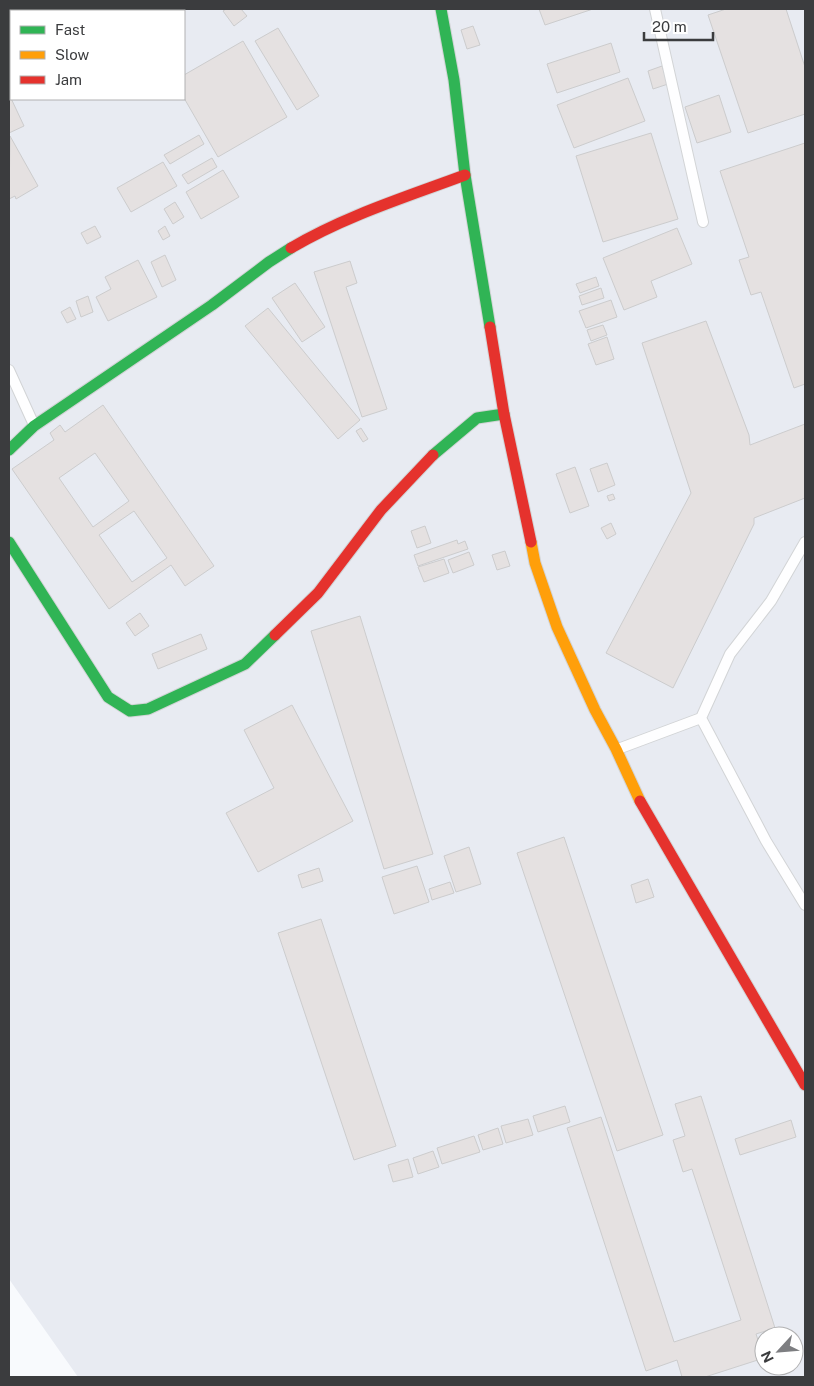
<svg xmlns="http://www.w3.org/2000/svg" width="814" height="1386" font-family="'Public Sans',sans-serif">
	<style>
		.built { fill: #e8ebf2; fill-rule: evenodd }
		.building { fill: #e5e1e1; stroke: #cccccd; fill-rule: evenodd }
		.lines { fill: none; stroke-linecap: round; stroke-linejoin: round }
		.lane-casing { stroke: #d2d4d6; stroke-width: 12 }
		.fast-casing { stroke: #d2d4d6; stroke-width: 13 }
		.slow-casing { stroke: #d2d4d6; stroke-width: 13 }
		.jam-casing { stroke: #d2d4d6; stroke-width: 13 }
		.lane { stroke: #fefeff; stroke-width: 10 }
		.fast { stroke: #30b455; stroke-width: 11 }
		.slow { stroke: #ff9f0a; stroke-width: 11 }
		.jam { stroke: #e5322d; stroke-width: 11 }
	</style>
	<rect width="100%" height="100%" fill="#f8fafd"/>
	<path class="built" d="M 9,9 L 805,9 L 805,1377 L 78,1377 L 9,1279 ZM 11,11 L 184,11 L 184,99 L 11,99 ZM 764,1336 L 794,1336 L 794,1366 L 764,1366 Z"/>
	<path class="building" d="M 18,9 L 60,9 L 61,11 L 19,11 Z
		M 226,9 L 241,9 L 247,16 L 234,26 L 223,11 Z
		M 539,9 L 593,9 L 545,25 Z
		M 726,9 L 786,9 L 805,67 L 805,114 L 748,133 L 708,15 Z
		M 473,26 L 480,45 L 467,49 L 461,30 Z
		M 278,28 L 319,96 L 297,110 L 255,41 Z
		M 243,41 L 287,117 L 218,157 L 184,98 L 184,75 Z
		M 611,43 L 620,72 L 557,93 L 547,64 Z
		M 662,66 L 668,84 L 653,89 L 648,71 Z
		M 628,78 L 645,121 L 574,148 L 557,105 Z
		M 9,94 L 24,126 L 9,133 Z
		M 719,95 L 731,132 L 697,143 L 685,107 Z
		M 651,133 L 678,219 L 603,242 L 576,156 Z
		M 199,135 L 204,144 L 170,164 L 164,155 Z
		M 10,136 L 38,186 L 16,199 L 15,196 L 9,199 Z
		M 805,143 L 805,384 L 794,388 L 761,292 L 751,295 L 739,260 L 749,257 L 720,171 Z
		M 212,158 L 217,167 L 188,184 L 182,175 Z
		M 163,162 L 177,186 L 131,212 L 117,188 Z
		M 223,170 L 239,197 L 201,219 L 186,192 Z
		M 175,202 L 184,217 L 173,224 L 164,209 Z
		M 95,226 L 101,237 L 87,244 L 81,233 Z
		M 165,226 L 170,236 L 163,240 L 158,231 Z
		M 677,228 L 692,264 L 651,281 L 657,297 L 624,310 L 603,258 Z
		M 165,255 L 176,280 L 162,287 L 151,262 Z
		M 138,260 L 157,297 L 108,321 L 96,297 L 111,289 L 105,277 Z
		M 350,261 L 357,283 L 346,287 L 387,409 L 362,417 L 314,272 Z
		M 596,277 L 599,286 L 580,293 L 576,284 Z
		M 295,283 L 325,327 L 302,342 L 272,298 Z
		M 601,288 L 604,298 L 582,305 L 579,296 Z
		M 88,296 L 93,312 L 81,317 L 76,301 Z
		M 611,300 L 617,317 L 586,328 L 579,311 Z
		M 70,307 L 76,319 L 67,323 L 61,312 Z
		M 268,308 L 360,420 L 338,439 L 245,326 Z
		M 706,321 L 749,435 L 750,445 L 805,424 L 805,498 L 754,518 L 754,524 L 673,688 L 606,653 L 691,493 L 642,343 Z
		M 603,325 L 607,335 L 591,341 L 587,330 Z
		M 607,337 L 614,359 L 596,365 L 588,344 Z
		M 103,405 L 214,566 L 185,586 L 171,565 L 109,609 L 12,469 L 54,440 L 50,433 L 60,425 L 65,432 ZM 95,453 L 129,501 L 93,527 L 59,478 ZM 134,511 L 167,558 L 132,582 L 99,535 Z
		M 361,428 L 368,439 L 363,442 L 356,431 Z
		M 607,463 L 615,485 L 598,492 L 590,469 Z
		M 575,467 L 589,506 L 570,513 L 556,474 Z
		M 613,494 L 615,499 L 609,501 L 607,496 Z
		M 611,523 L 616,534 L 607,539 L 601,528 Z
		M 425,526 L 431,543 L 417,548 L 411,531 Z
		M 457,540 L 458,544 L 465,541 L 468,549 L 418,566 L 414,555 Z
		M 505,551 L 510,566 L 497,570 L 492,555 Z
		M 469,552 L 474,565 L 453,573 L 448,560 Z
		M 444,559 L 449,573 L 424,582 L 418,567 Z
		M 140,613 L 149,626 L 135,636 L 126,623 Z
		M 360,616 L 433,854 L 384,869 L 311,631 Z
		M 201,634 L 207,649 L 158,669 L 152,654 Z
		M 292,705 L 353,821 L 258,872 L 226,813 L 274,788 L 244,730 Z
		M 564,837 L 663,1135 L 617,1151 L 517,853 Z
		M 469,847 L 481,884 L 456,892 L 444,856 Z
		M 417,866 L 429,902 L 394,914 L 382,877 Z
		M 319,868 L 323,881 L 302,888 L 298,875 Z
		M 648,879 L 654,897 L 636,903 L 631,885 Z
		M 450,882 L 454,893 L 432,900 L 429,889 Z
		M 321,919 L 396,1146 L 354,1160 L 278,933 Z
		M 701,1096 L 775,1328 L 756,1334 L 764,1358 L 705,1377 L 682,1377 L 677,1360 L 646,1371 L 567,1128 L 601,1117 L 674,1342 L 741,1320 L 692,1169 L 683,1172 L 673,1140 L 685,1136 L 675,1104 Z
		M 565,1106 L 570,1122 L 538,1132 L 533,1116 Z
		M 528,1119 L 533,1135 L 506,1143 L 501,1126 Z
		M 791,1120 L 796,1137 L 740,1155 L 735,1139 Z
		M 498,1128 L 503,1144 L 483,1150 L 478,1135 Z
		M 474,1136 L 480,1152 L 442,1164 L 437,1148 Z
		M 433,1151 L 439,1167 L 418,1174 L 413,1158 Z
		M 408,1159 L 413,1177 L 393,1182 L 388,1165 Z"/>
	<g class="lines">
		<g class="lane-casing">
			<path id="lane" d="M 655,9 L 703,222
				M 9,370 L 34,425
				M 701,718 L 766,841 L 805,905
				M 618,749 L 701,718 L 730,654 L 771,601 L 805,542"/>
		</g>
		<g class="fast-casing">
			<path id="fast" d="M 441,9 L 454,80 L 465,175 L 490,327
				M 9,450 L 34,426 L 212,305 L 269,262 L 291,248
				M 433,455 L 477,418 L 504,414
				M 9,542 L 108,697 L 130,711 L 148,709 L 245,664 L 275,635"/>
		</g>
		<g class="slow-casing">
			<path id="slow" d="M 531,542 L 535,563 L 557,627 L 595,710 L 616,749 L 640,801"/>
		</g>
		<g class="jam-casing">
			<path id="jam" d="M 291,248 C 345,216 406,197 465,175
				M 490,327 L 504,414 L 531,542
				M 275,635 L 318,593 L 381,510 L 433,455
				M 640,801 L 805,1085"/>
		</g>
		<use href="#lane" class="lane"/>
		<use href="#fast" class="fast"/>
		<use href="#slow" class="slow"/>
		<use href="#jam" class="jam"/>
	</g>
	<rect width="814" height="1386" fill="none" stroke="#3b3c3e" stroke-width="20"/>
	<rect x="10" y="10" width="175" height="90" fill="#ffffff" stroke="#b1b1b2"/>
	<rect x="20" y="26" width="25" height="8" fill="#30b455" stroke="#b1b1b2"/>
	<text x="55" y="35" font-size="15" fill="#3b3c3e">Fast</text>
	<rect x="20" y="51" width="25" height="8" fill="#ff9f0a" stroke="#b1b1b2"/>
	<text x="55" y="60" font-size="15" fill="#3b3c3e">Slow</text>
	<rect x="20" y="76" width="25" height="8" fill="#e5322d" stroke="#b1b1b2"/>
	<text x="55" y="85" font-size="15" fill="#3b3c3e">Jam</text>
	<g transform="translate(779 1351) rotate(244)"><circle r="24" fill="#ffffff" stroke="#b1b1b2"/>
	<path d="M0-4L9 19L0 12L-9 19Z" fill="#7d7e81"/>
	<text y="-8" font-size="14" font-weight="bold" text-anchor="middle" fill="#3b3c3e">N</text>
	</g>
	<path d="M644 32v8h69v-8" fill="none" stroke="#3b3c3e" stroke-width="2.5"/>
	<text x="652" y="32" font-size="15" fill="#3b3c3e" stroke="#ffffff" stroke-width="4" paint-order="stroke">20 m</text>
</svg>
